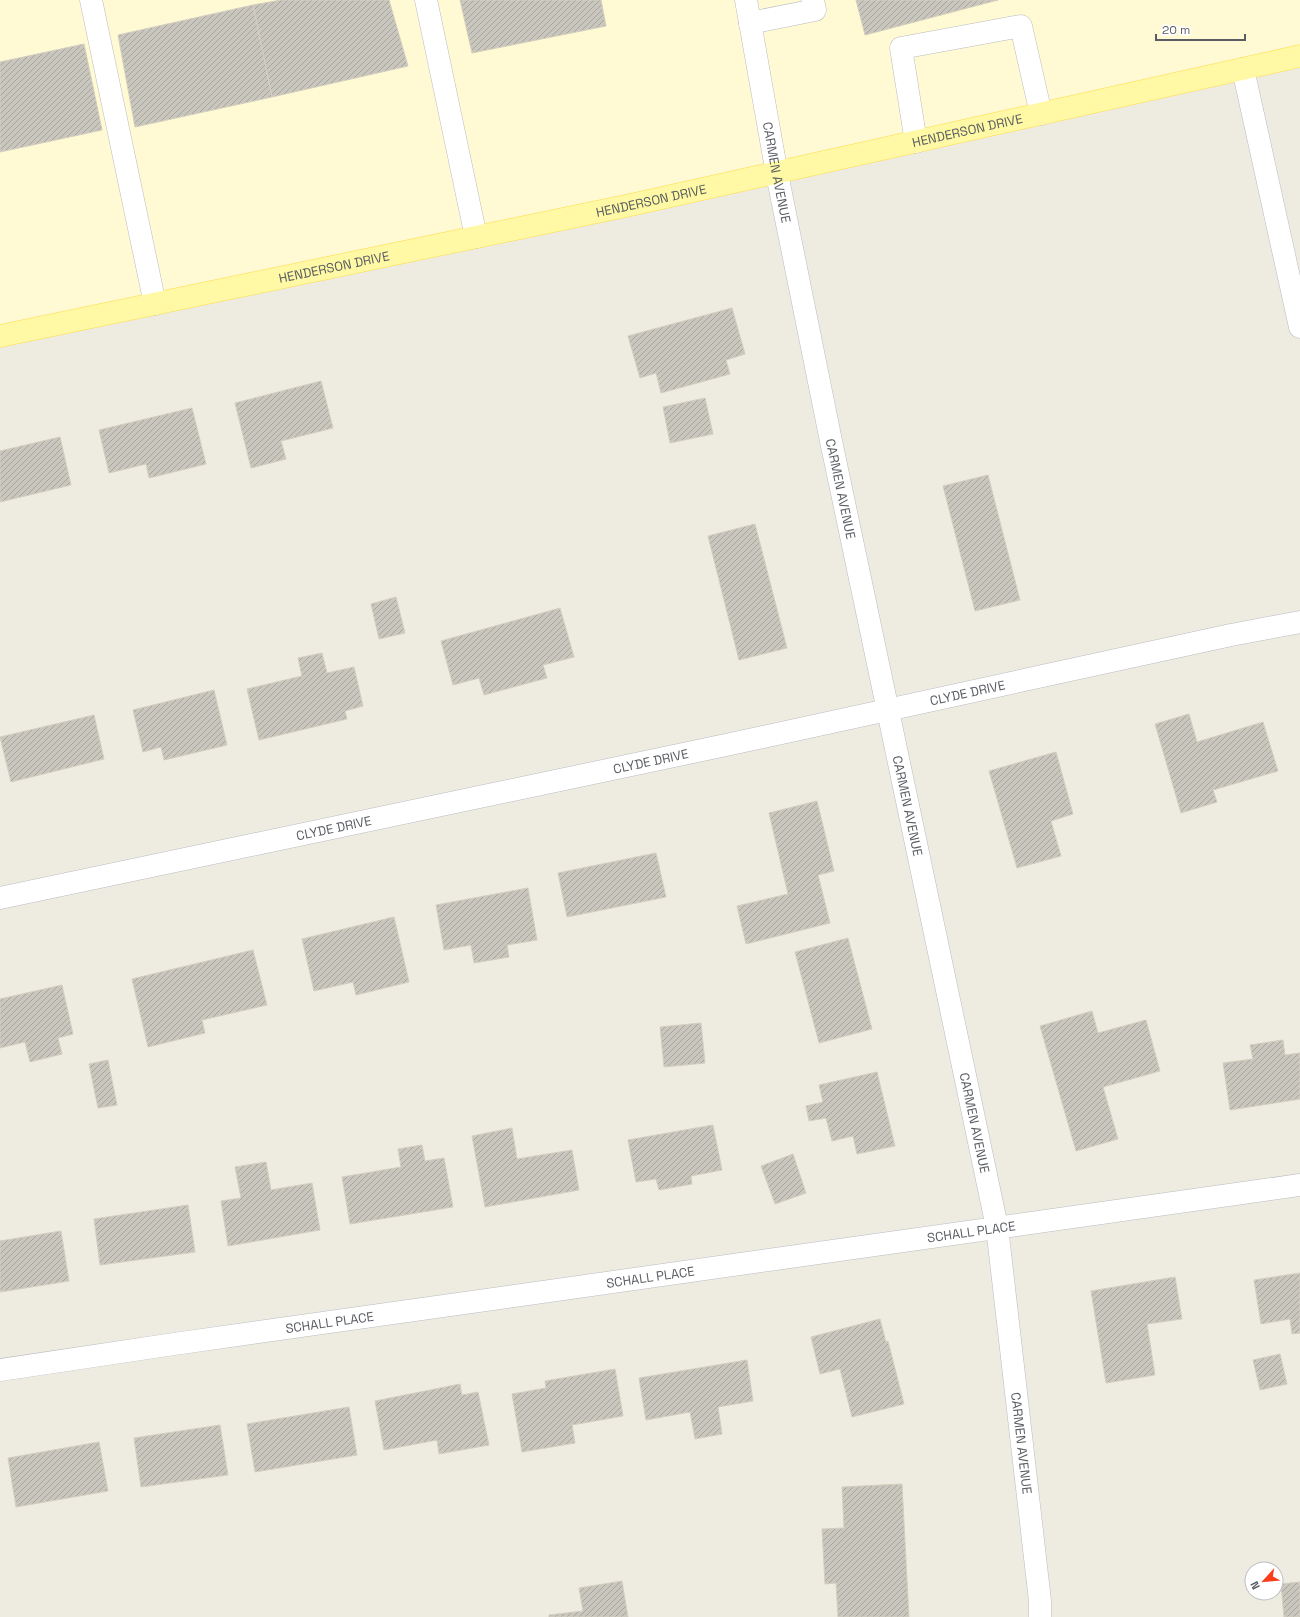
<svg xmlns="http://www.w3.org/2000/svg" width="1300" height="1617" font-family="'Space Grotesk',sans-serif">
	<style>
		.commercial { fill: #fff9d4 }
		.building { fill: url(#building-hatch); stroke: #d3cebe }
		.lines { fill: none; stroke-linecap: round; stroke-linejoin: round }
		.minor-casing { stroke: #b9bbc1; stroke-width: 23 }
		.major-casing { stroke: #ffdb48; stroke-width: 23 }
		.minor { stroke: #fff; stroke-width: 22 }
		.major { stroke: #fff8a4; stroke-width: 22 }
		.labels { text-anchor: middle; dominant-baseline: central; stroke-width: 3; stroke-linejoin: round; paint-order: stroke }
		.street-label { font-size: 13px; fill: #595d63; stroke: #fff }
	</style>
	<defs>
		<pattern id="building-hatch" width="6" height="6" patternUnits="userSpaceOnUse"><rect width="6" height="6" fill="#c9c6bd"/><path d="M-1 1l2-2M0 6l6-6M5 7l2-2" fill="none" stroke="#a6a49d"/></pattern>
	</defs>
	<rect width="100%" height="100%" fill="#eeece0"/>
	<path class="commercial" d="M 0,0 L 1300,0 L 1300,56 L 0,336 Z"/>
	<path class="building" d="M 281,0 L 389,0 L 408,66 L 272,97 L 253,5 Z
		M 460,0 L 601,0 L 606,26 L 472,53 Z
		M 856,0 L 998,0 L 865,35 Z
		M 253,5 L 272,97 L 135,127 L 118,35 Z
		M 84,44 L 102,130 L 0,152 L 0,62 Z
		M 732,308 L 745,354 L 726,360 L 730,374 L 661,393 L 656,373 L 640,378 L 628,336 Z
		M 321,381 L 333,428 L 281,441 L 286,459 L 251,468 L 235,403 Z
		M 705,398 L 713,434 L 670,443 L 663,407 Z
		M 192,408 L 206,464 L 149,478 L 146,464 L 109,473 L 99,430 Z
		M 60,437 L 71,485 L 0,502 L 0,451 Z
		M 988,475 L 1020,600 L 975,611 L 943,486 Z
		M 755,524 L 787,648 L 739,660 L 708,536 Z
		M 396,597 L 405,633 L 379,639 L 371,604 Z
		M 560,608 L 574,657 L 543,665 L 547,678 L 484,695 L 479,678 L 453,685 L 441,641 Z
		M 322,653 L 327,673 L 354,667 L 363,706 L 345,711 L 347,719 L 259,740 L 247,689 L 302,676 L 298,658 Z
		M 214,690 L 227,745 L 164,760 L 161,747 L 143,752 L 133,710 Z
		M 1189,714 L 1197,742 L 1263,722 L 1278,771 L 1213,790 L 1217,802 L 1181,813 L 1155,724 Z
		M 94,715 L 104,759 L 11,782 L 0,737 Z
		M 1056,752 L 1073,814 L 1051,821 L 1061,856 L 1017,868 L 989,771 Z
		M 817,801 L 834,871 L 818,875 L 830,923 L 746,944 L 737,906 L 788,894 L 769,813 Z
		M 656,853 L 666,897 L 567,917 L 558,873 Z
		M 528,888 L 537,940 L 507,945 L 509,957 L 474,963 L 471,945 L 444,950 L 436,905 Z
		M 394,917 L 409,982 L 356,995 L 353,982 L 314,991 L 302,939 Z
		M 848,938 L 872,1029 L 819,1043 L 795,952 Z
		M 253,950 L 267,1005 L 202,1020 L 205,1033 L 148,1047 L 132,979 Z
		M 62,985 L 73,1034 L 58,1038 L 62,1054 L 30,1062 L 25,1042 L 0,1048 L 0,999 Z
		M 1092,1011 L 1098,1033 L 1146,1020 L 1160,1071 L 1103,1087 L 1118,1139 L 1076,1151 L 1040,1026 Z
		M 701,1023 L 705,1063 L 664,1067 L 660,1027 Z
		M 1283,1040 L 1285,1055 L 1300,1053 L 1300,1099 L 1230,1110 L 1223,1063 L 1253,1059 L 1250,1045 Z
		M 108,1060 L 117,1105 L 98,1108 L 89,1064 Z
		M 877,1072 L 895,1146 L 857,1154 L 853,1136 L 832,1141 L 826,1118 L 809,1121 L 806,1106 L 823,1102 L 819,1085 Z
		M 713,1125 L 722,1170 L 691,1176 L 692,1184 L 659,1190 L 656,1179 L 636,1182 L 628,1140 Z
		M 512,1128 L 517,1159 L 572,1150 L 579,1190 L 485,1207 L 472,1136 Z
		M 422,1145 L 425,1161 L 444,1158 L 453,1207 L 350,1224 L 342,1177 L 401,1167 L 398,1149 Z
		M 793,1154 L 806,1193 L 775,1204 L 761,1166 Z
		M 266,1162 L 271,1190 L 312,1183 L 320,1230 L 228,1246 L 221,1201 L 241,1198 L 235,1167 Z
		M 188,1205 L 195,1252 L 100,1265 L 94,1219 Z
		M 61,1231 L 69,1281 L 0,1292 L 0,1241 Z
		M 1300,1273 L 1300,1333 L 1292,1334 L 1290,1319 L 1261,1324 L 1254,1280 Z
		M 1175,1277 L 1182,1319 L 1147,1324 L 1155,1375 L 1106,1383 L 1091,1291 Z
		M 880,1319 L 886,1342 L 888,1341 L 904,1404 L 852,1417 L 840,1369 L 820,1374 L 811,1337 Z
		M 1280,1354 L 1287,1384 L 1260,1390 L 1253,1360 Z
		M 747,1360 L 753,1401 L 718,1407 L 722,1434 L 695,1439 L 690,1412 L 646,1420 L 639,1378 Z
		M 615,1369 L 623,1416 L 572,1425 L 575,1443 L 522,1452 L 512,1394 L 546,1388 L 545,1381 Z
		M 460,1384 L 462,1395 L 478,1392 L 489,1445 L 439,1454 L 437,1440 L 384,1450 L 375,1401 Z
		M 349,1407 L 357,1455 L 255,1472 L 247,1424 Z
		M 220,1425 L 228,1475 L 141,1487 L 134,1438 Z
		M 99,1442 L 108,1491 L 16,1507 L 8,1458 Z
		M 902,1484 L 909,1617 L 838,1617 L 836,1583 L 825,1584 L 822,1529 L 844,1528 L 842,1487 Z
		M 622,1581 L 628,1617 L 549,1617 L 549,1615 L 583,1611 L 579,1588 Z
		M 1300,1582 L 1300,1617 L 1284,1617 L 1281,1584 Z"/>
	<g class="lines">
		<g class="minor-casing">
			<g id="minor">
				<path d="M 91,0 L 155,304"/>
				<path d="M 426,0 L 476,237"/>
				<path id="s1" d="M 746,0 L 777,174 L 831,441 L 997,1227 L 1040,1601 L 1040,1617"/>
				<path d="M 750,23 L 815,10 L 813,0"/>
				<path d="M 1243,69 L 1300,327"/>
				<path d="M 916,142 L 901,48 L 1021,26 L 1041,114"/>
				<path id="s2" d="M 0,898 L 726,745 L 1231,635 L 1300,622"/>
				<path id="s3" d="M 0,1370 L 174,1344 L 1300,1185"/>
			</g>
		</g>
		<g class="major-casing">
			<g id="major">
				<path id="s4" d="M 0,336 L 635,204 L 1300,56"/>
			</g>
		</g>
		<use href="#minor" class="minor"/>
		<use href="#major" class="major"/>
	</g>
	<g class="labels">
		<g class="street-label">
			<text stroke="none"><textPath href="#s4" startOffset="989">HENDERSON DRIVE</textPath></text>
			<text stroke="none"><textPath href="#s1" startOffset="175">CARMEN AVENUE</textPath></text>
			<text stroke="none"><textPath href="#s4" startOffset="665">HENDERSON DRIVE</textPath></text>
			<text stroke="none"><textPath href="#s4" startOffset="341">HENDERSON DRIVE</textPath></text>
			<text stroke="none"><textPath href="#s1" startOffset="498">CARMEN AVENUE</textPath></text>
			<text stroke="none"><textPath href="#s2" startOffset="989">CLYDE DRIVE</textPath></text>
			<text stroke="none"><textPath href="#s2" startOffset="665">CLYDE DRIVE</textPath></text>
			<text stroke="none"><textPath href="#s1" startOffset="822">CARMEN AVENUE</textPath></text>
			<text stroke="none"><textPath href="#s2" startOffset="341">CLYDE DRIVE</textPath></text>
			<text stroke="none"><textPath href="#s1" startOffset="1146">CARMEN AVENUE</textPath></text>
			<text stroke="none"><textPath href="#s3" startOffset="981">SCHALL PLACE</textPath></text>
			<text stroke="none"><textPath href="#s3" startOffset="657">SCHALL PLACE</textPath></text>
			<text stroke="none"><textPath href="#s3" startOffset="333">SCHALL PLACE</textPath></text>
			<text stroke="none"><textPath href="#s1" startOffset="1470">CARMEN AVENUE</textPath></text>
		</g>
	</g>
	<g transform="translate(1264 1581) rotate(243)"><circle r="19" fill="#ffffff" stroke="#bdbec1"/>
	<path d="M0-3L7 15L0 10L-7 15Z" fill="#fb3e1a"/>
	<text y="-6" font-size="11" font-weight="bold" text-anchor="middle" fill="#595d63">N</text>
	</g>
	<path d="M1156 34v6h89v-6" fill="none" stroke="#595d63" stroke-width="2"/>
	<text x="1162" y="34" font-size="12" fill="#595d63" stroke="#ffffff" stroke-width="3" paint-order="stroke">20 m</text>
</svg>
